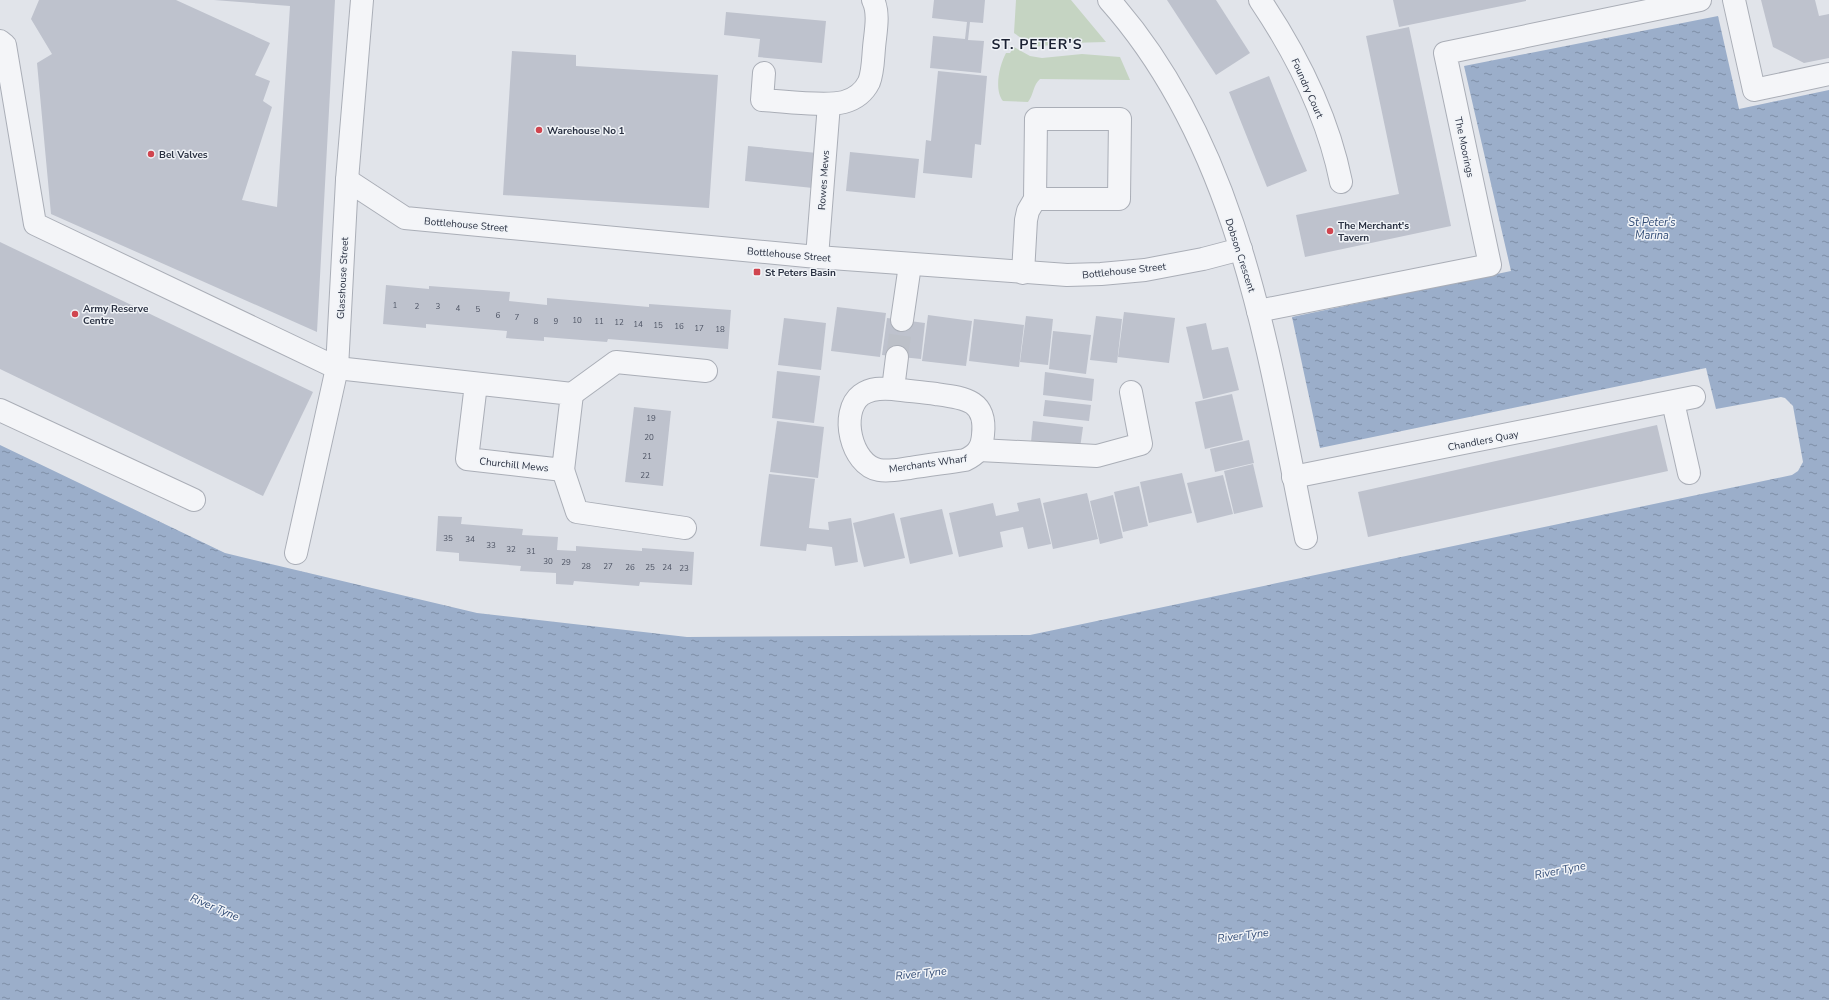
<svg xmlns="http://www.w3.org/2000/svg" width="1829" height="1000" viewBox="0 0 1829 1000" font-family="'Nunito Sans',sans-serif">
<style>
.green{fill:#c5d4c2}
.water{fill:url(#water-ripples)}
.building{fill:#bec2cd}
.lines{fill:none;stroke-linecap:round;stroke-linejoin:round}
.minor-tunnel{stroke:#bcc0c8;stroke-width:22;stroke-dasharray:22 11;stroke-linecap:butt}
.minor-casing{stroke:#aaaeb7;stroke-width:24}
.minor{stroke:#f4f5f8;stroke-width:22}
.poi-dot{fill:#d0454f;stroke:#f0f3f7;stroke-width:1.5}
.labels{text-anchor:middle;stroke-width:3;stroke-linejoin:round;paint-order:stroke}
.number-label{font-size:8px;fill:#4e5464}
.street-label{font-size:10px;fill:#293041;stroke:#f0f3f7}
.poi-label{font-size:10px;font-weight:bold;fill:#293041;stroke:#f0f3f7;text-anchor:start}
.water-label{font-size:11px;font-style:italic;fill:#324c76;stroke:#f0f3f7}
.district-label{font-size:14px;font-weight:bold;letter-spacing:1px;fill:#1b2132;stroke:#f0f3f7}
</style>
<defs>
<pattern id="water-ripples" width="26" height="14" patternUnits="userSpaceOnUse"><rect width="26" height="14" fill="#9baeca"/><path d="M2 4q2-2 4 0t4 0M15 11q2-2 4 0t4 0" fill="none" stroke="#7e8ea6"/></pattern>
</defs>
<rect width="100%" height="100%" fill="#e1e4ea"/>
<!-- green -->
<g class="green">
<path d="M1016 0H1071L1106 42 1068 43 1034 47 1014 33Z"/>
<path d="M1014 47 1030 56 1042 58 1082 54 1120 57 1130 80 1040 79C1033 85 1034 94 1028 102L1003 101C994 90 999 66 1006 53H1010Z"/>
</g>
<!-- water -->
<path class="water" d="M1718 16 1739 109 1829 90V1000H0V445L225 553 477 613 687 637 1030 635 1792 475 1798 471 1803 462 1793 406 1785 398 1781 397 1716 409 1706 368 1320 448 1292 317 1511 271 1464 66Z"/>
<!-- building -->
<g class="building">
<path d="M39 0H176L270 43 255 75 270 81 263 101 272 107 242 200 277 207 290 6 214 0H335L317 332 51 214 37 63 52 54 31 19Z"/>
<path d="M934 0H985L983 23 970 22 968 40 984 41 981 73 930 68 933 36 965 39 967 22 932 18Z"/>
<path d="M1167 0H1216L1250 53 1216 75Z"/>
<path d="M1393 0H1526V1L1399 27Z"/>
<path d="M1761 0H1815L1819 16 1829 14V58L1804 63 1773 47Z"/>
<path d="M726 12 826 21 822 63 758 57 760 39 724 35Z"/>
<path d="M1409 27 1451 226 1305 257 1296 215 1399 194 1366 36Z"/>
<path d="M512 51 576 55V66L718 75 709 208 503 195Z"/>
<path d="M938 71 987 76 981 145 975 144 972 178 923 173 926 140 931 141Z"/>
<path d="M1269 76 1307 171 1267 187 1229 92Z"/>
<path d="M748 146 817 153 813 188 745 181Z"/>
<path d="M850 152 919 159 915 198 846 191Z"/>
<path d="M0 242 313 392 263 496 0 369Z"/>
<path d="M386 285 429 289V286L510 292 509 301 547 305V298L649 307V304L731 310 728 349 608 339 607 342 544 337V341L506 338 507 331 426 324V328L383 324Z"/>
<path d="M837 307 886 313 880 357 831 351Z"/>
<path d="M1124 312 1175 318 1169 363 1118 357Z"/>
<path d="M928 315 972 321 966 366 922 361Z"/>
<path d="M1026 316 1053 319 1048 365 1020 362Z"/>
<path d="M1096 316 1122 319 1117 363 1090 360Z"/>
<path d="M784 318 826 323 821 370 778 365Z"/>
<path d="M887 318 925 323 921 359 882 355Z"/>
<path d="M974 319 1024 325 1019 367 969 361Z"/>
<path d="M1206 323 1212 350 1228 347 1239 390 1203 399 1186 327Z"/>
<path d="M1053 331 1091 335 1086 374 1049 369Z"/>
<path d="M777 371 820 376 814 423 772 418Z"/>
<path d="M1045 372 1094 379 1092 401 1043 395Z"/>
<path d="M1232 394 1243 440 1205 449 1195 402Z"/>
<path d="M1045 400 1091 405 1089 421 1043 416Z"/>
<path d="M634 407 671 411 663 486 625 482Z"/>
<path d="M777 421 824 427 818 478 770 472Z"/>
<path d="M1033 421 1083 427 1080 448 1031 442Z"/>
<path d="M1657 425 1668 471 1368 537 1358 492Z"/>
<path d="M1249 440 1254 463 1215 472 1210 449Z"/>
<path d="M1253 464 1263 507 1234 514 1224 471Z"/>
<path d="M1182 473 1192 513 1149 523 1140 482Z"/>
<path d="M769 474 815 479 809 528 829 530 828 522 851 518 858 562 835 566 832 547 807 544 806 551 760 546Z"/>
<path d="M1223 475 1233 514 1197 523 1187 483Z"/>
<path d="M1139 486 1148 526 1123 532 1114 492Z"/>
<path d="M1087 493 1098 539 1053 549 1043 503Z"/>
<path d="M1113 495 1123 538 1100 544 1090 501Z"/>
<path d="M1040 498 1051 544 1028 549 1023 527 1000 532 1003 547 959 557 949 513 993 503 996 516 1019 511 1017 503Z"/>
<path d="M942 509 953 554 910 564 900 518Z"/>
<path d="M894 513 905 558 864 567 853 523Z"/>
<path d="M438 516 462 517 461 524 523 529 522 535 558 537 557 550 576 551V546L642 551V548L694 552 692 585 640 582 639 586 574 581 573 585 556 584V573L520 571 521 566 459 561V553L436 551Z"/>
</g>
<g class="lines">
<!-- minor-tunnel -->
<path class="minor-tunnel" d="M897 357 902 320"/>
<!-- minor casing -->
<g class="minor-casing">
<g id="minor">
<path d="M1109 0C1240 147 1268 352 1306 538"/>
<path d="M1260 0C1297 55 1328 117 1341 182"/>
<path d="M1734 0 1754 90 1829 74"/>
<path d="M0 41 5 45 35 224 337 368 572 394 563 470 467 459 476 384"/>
<path d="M764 73 762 100C783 101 825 107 844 102 855 99 864 92 869 82 873 72 873 59 874 48 875 34 880 14 873 0"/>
<path d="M347 180 405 218 817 257 1067 275 1101 274 1145 270 1203 259 1241 249"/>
<path d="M817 257 829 104"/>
<path d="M1023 273 1026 220 1028 211 1035 199 1036 119H1120L1119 199H1035"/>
<path d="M1258 311 1490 265 1445 53 1700 0"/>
<path d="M902 320 910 265"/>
<path d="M893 389C882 388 871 388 861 395 839 412 851 465 879 470 889 472 901 469 910 468 928 465 946 463 965 460 976 455 982 449 983 435 987 400 965 398 936 394 922 392 908 391 893 389L897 357"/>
<path d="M572 394 616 362 706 371"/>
<path d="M1673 402 1689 473"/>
<path d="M0 410 194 500"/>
<path d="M979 450 1097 456 1141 444 1131 392"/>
<path d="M563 470 577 512 685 528"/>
<path d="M1293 477 1694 397"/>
<path d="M296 553 337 368 347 180 362 0"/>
</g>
</g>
<!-- minor -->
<use href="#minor" class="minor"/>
</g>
<!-- markers -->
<g class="poi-dot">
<circle cx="539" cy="130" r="4"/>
<circle cx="151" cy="154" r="4"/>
<circle cx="1330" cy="231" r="4"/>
<rect x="753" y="268" width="8" height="8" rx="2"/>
<circle cx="75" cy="314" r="4"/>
</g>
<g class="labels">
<!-- number labels -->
<g class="number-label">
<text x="395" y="308">1</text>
<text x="417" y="309">2</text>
<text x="438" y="309">3</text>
<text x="458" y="311">4</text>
<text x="478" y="312">5</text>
<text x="498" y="318">6</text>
<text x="517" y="320">7</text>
<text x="577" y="323">10</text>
<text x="536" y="324">8</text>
<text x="556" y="324">9</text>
<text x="599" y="324">11</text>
<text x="619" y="325">12</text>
<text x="638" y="327">14</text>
<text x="658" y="328">15</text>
<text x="679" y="329">16</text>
<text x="699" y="331">17</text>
<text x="720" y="332">18</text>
<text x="651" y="421">19</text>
<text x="649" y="440">20</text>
<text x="647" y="459">21</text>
<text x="645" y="478">22</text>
<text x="448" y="541">35</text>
<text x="470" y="542">34</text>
<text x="491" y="548">33</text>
<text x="511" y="552">32</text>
<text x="531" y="554">31</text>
<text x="548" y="564">30</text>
<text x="566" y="565">29</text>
<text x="586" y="569">28</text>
<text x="608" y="569">27</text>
<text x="630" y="570">26</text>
<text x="650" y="570">25</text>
<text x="667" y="570">24</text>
<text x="684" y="571">23</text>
</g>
<!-- street labels -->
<g class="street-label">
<text transform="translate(1308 88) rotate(66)" y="4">Foundry Court</text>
<text transform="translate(1465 147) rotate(78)" y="4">The Moorings</text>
<text transform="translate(823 180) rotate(-86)" y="4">Rowes Mews</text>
<text transform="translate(466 224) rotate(5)" y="4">Bottlehouse Street</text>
<text transform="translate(789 254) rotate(5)" y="4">Bottlehouse Street</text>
<text transform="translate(1241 255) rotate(72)" y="4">Dobson Crescent</text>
<text transform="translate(1124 270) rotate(-6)" y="4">Bottlehouse Street</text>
<text transform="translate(342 278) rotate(-87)" y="4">Glasshouse Street</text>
<text transform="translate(1483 440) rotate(-11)" y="4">Chandlers Quay</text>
<text transform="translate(928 463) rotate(-8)" y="4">Merchants Wharf</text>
<text transform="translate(514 464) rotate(6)" y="4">Churchill Mews</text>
</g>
<!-- poi labels -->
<g class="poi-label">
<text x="547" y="134">Warehouse No 1</text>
<text x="159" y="158">Bel Valves</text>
<text x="1338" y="229">The Merchant's<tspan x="1338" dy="12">Tavern</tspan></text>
<text x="765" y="276">St Peters Basin</text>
<text x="83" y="312">Army Reserve<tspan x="83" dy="12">Centre</tspan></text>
</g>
<!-- water labels -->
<g class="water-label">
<text x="1652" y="226">St Peter's<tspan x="1652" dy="13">Marina</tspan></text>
<text transform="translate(1560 870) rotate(-11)" y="4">River Tyne</text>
<text transform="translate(215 907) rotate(23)" y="4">River Tyne</text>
<text transform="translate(1243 935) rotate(-7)" y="4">River Tyne</text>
<text transform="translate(921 973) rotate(-6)" y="4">River Tyne</text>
</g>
<!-- district labels -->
<g class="district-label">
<text x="1037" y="49">ST. PETER'S</text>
</g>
</g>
</svg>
